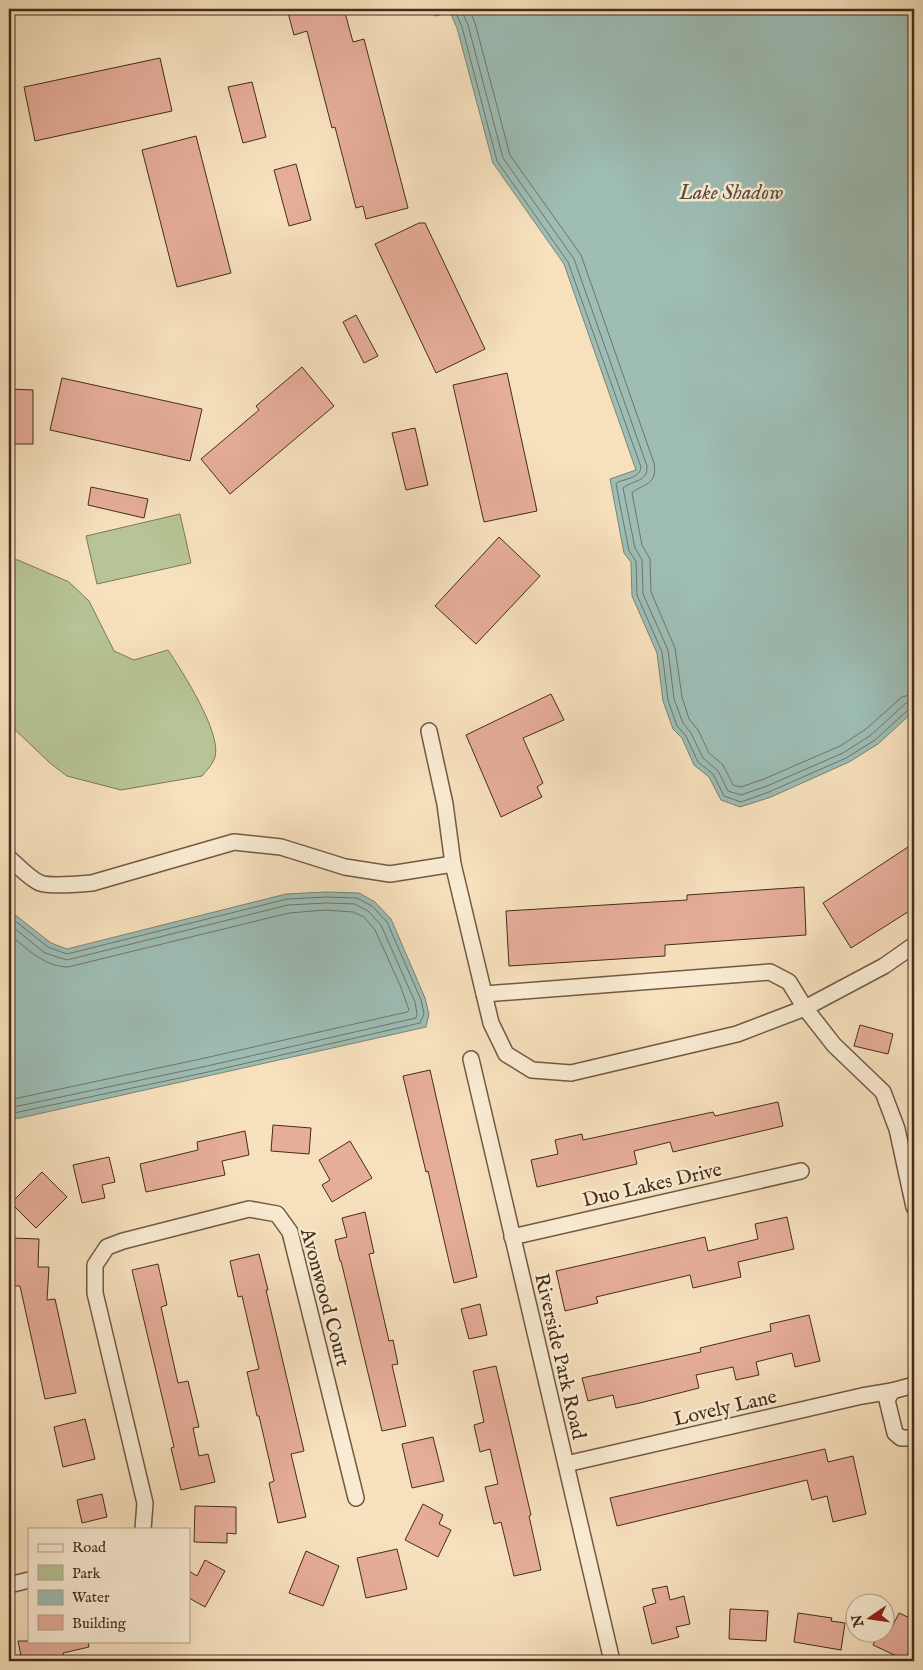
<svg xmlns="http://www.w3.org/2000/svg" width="923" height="1670" viewBox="0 0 923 1670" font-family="'IM FELL English',serif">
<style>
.green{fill:#b7c495;stroke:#7e7858}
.water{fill:#9dbdb5;stroke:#7a8377}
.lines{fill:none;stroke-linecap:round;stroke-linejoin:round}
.shore{stroke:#717468;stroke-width:1}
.building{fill:#e6ad99;stroke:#452c1a}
.street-casing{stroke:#725943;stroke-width:18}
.street{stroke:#faecd4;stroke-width:15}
.labels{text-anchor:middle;stroke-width:5;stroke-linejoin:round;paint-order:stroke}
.street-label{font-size:20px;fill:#452c1a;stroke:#faecd4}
.water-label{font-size:21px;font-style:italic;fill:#5b5041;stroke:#faecd4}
</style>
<rect width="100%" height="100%" fill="#f7e1bd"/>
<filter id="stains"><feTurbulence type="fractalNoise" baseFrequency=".004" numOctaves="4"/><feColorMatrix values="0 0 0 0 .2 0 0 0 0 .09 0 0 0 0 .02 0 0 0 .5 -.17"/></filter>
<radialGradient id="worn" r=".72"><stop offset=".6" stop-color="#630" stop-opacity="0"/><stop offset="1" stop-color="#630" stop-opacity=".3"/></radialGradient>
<!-- green -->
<g class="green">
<path d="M180 514 191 563 97 584 86 536Z"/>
<path d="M9 559 18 560 69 582 89 601 114 651 134 660 168 650C182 671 222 733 215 757 213 764 207 770 202 776L121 790 67 776 50 763 9 724Z"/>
</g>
<!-- water -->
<g class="water">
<path d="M419 9H914V711L878 744 849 762 771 797 740 807 721 800 709 777 694 765 682 738 673 729 663 701 657 653 632 596 631 562 624 553 610 479 636 470 564 264 493 163 457 28 450 12 436 16Z"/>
<path d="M326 892 359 893 375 902 391 919 425 998 429 1014 426 1027 20 1118 9 1119V910L51 943 67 949 286 894Z"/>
</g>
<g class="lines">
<!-- shore -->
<g class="shore">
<path d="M454 9 462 27 497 161 568 262 641 467C641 477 626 479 618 482L616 484 629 551 636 561 637 595 662 652 668 700 677 726 686 736 698 762 713 774 724 796 741 802 769 792 846 758 875 740 909 709 914 708"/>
<path d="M461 9 468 25 503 158 574 259 647 466C648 482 633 480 623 488L635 548 642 560 643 594 668 650 674 699 683 723 691 733 703 758 718 771 728 791 741 795 767 786 843 753 871 735 906 703 914 701"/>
<path d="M469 9 475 23 510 155 581 255 654 463C658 486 643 483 632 493L642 545 650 559 651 592 675 648 682 697 689 719 698 730 709 753 723 765 733 785 741 787 764 779 840 746 866 729 902 697 914 694"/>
<path d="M9 916 48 947 67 954 287 899 326 897 357 898 372 906 387 922 421 1000 424 1014 420 1023 208 1072 9 1114"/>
<path d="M9 924 45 953 67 960 288 905 326 903 355 904 368 911 381 925 415 1002 417 1014 416 1018 407 1020 207 1066 9 1108"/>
<path d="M9 934C26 948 45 967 68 967L289 913 326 910 353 912 364 917 375 930 400 985 409 1010 407 1012 205 1058 9 1100"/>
</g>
</g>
<!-- building -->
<g class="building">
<path d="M287 9H344L353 42 364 39 408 208 366 219 363 206 356 208 335 127 332 128 307 31 294 35Z"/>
<path d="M160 58 172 111 35 141 24 87Z"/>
<path d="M252 82 266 137 243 143 228 87Z"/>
<path d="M196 136 231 273 177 287 142 150Z"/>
<path d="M296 164 311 220 289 226 274 170Z"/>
<path d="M419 223H425L485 349 436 373 375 244Z"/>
<path d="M356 315 378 356 364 363 343 322Z"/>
<path d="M302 367 334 406 230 494 201 459 259 410 256 406Z"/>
<path d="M507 373 537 511 484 522 453 385Z"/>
<path d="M62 378 202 409 190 461 50 430Z"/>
<path d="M9 389 33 390V444H9Z"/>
<path d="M415 428 428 485 406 490 392 433Z"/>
<path d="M91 487 148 499 144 518 88 505Z"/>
<path d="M499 537 540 576 476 644 435 606Z"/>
<path d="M551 694 564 720 523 738 543 783 537 787 542 797 501 817 466 735Z"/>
<path d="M914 843V908L851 948 823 903Z"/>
<path d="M804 887 806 935 665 945V956L509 966 506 911 687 900V895Z"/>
<path d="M860 1025 893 1034 888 1054 854 1046Z"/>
<path d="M430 1070 477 1277 454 1283 428 1171 426 1172 403 1076Z"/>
<path d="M778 1102 783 1126 673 1152 670 1142 634 1151 637 1164 537 1187 531 1160 558 1154 555 1140 582 1134 583 1140 713 1112 715 1116Z"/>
<path d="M273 1125 311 1128 309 1154 271 1151Z"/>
<path d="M245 1131 249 1155 222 1161 225 1175 146 1192 140 1164 198 1150 197 1142Z"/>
<path d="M350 1141 372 1178 332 1202 322 1185 330 1180 319 1160Z"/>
<path d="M109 1157 115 1182 102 1185 105 1198 82 1203 73 1165Z"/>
<path d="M42 1172 67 1197 36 1228 11 1203Z"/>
<path d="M365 1212 374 1253 369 1254 389 1341 393 1340 398 1364 392 1365 406 1426 382 1431 341 1261H340L335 1240 347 1237 342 1218Z"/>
<path d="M787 1217 794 1249 738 1262 741 1277 693 1288 690 1275 596 1297 598 1303 565 1311 556 1271 705 1237 708 1251 758 1239 755 1224Z"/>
<path d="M12 1238 39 1239 38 1267H49L47 1300 55 1299 76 1393 45 1399 20 1286H10Z"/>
<path d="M259 1254 268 1290H266L304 1451 291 1454 306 1517 278 1523 269 1483 274 1481 259 1416H257L247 1372 259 1369 242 1296 238 1297 230 1261Z"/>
<path d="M158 1264 167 1305 161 1307 178 1383 188 1381 199 1427 193 1428 199 1456 208 1454 215 1482 181 1490 171 1448 174 1447 132 1270Z"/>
<path d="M480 1304 487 1335 469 1339 461 1309Z"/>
<path d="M809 1315 820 1361 795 1367 792 1353 756 1362 759 1375 736 1380 733 1367 696 1375 699 1388 640 1403 616 1408 613 1395 588 1401 582 1378 701 1352 700 1348 771 1331 770 1324Z"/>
<path d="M496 1366 531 1515 529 1516 541 1570 514 1576 501 1522 494 1524 485 1487 498 1484 490 1449 480 1452 474 1425 484 1422 473 1371Z"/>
<path d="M85 1419 95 1459 63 1467 54 1427Z"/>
<path d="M433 1437 444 1481 412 1488 402 1444Z"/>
<path d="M825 1449 828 1462 853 1456 866 1514 833 1522 827 1496 812 1500 807 1480 617 1526 610 1498Z"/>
<path d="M102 1494 107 1517 82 1523 77 1500Z"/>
<path d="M423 1504 443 1515 439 1524 451 1530 438 1557 405 1540Z"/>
<path d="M195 1506 236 1507V1534L227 1533V1543L194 1542Z"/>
<path d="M397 1549 407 1589 366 1598 357 1558Z"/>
<path d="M306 1551 339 1566 323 1606 289 1593Z"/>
<path d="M205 1560 225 1571 205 1607 189 1598V1571L197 1576Z"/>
<path d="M667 1586 670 1600 684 1596 690 1624 676 1627 679 1637 652 1644 643 1607 656 1603 652 1589Z"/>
<path d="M730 1609 768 1611 766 1641 729 1639Z"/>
<path d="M798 1613 832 1618 831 1621 845 1623 841 1650 794 1642Z"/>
<path d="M899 1613 914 1620V1641L905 1660 873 1645 879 1632H886V1623L892 1627Z"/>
<path d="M18 1641H88L89 1647 63 1653 65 1661H22Z"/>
</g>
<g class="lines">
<!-- street casing -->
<g class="street-casing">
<g id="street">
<path d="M429 731 445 804 453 864 491 1023 506 1054 532 1070 571 1073 737 1034 805 1008 884 966 914 945"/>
<path d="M9 858C17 865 30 879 40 883 51 887 80 884 92 883L234 842 281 847 345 867 390 874 453 864"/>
<path d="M484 994 770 972 789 982 805 1008 834 1045 883 1092 897 1129 914 1207"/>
<path d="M471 1059 612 1661"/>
<path d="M512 1237 801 1171"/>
<path d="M914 1385 892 1391 887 1400 895 1433 901 1438H914"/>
<path d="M566 1464 862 1396 892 1391"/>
<path d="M143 1529 145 1503 95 1293V1265L107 1247 123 1241 249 1209 277 1214 290 1232 356 1498"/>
<path d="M9 1585 29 1580"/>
</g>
</g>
<!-- street -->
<use href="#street" class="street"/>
</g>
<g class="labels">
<!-- street labels -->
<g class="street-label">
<text transform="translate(652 1184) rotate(-13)" y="7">Duo Lakes Drive</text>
<text transform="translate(326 1297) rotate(75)" y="7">Avonwood Court</text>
<text transform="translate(561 1356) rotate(77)" y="7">Riverside Park Road</text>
<text transform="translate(725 1407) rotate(-13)" y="7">Lovely Lane</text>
</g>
<!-- water labels -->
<g class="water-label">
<text x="731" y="199">Lake Shadow</text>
</g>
</g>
<!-- margin -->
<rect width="923" height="1670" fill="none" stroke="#f7e1bd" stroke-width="30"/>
<rect x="10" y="10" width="903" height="1650" fill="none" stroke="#452c1a" stroke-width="2.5"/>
<rect x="15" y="15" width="893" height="1640" fill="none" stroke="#452c1a"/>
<!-- legend -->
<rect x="28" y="1528" width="162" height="115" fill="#faecd4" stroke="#b29f8a"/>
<rect x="38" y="1544" width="25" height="8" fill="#faecd4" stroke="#b29f8a"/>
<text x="72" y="1552" font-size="15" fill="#452c1a">Road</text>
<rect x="38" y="1565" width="25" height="15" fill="#b7c495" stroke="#b29f8a"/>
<text x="72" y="1578" font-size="15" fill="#452c1a">Park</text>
<rect x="38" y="1590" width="25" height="15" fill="#9dbdb5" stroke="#b29f8a"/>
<text x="72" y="1602" font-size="15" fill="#452c1a">Water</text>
<rect x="38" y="1615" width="25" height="15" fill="#e6ad99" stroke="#b29f8a"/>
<text x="72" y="1628" font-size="15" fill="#452c1a">Building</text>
<!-- north arrow -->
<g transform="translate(870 1618) rotate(257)"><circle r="24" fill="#faecd4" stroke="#b29f8a"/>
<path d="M0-4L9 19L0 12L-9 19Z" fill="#8f2418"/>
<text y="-8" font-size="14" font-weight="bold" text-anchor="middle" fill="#452c1a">N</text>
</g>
<rect width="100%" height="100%" filter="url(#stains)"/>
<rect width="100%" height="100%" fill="url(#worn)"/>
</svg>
